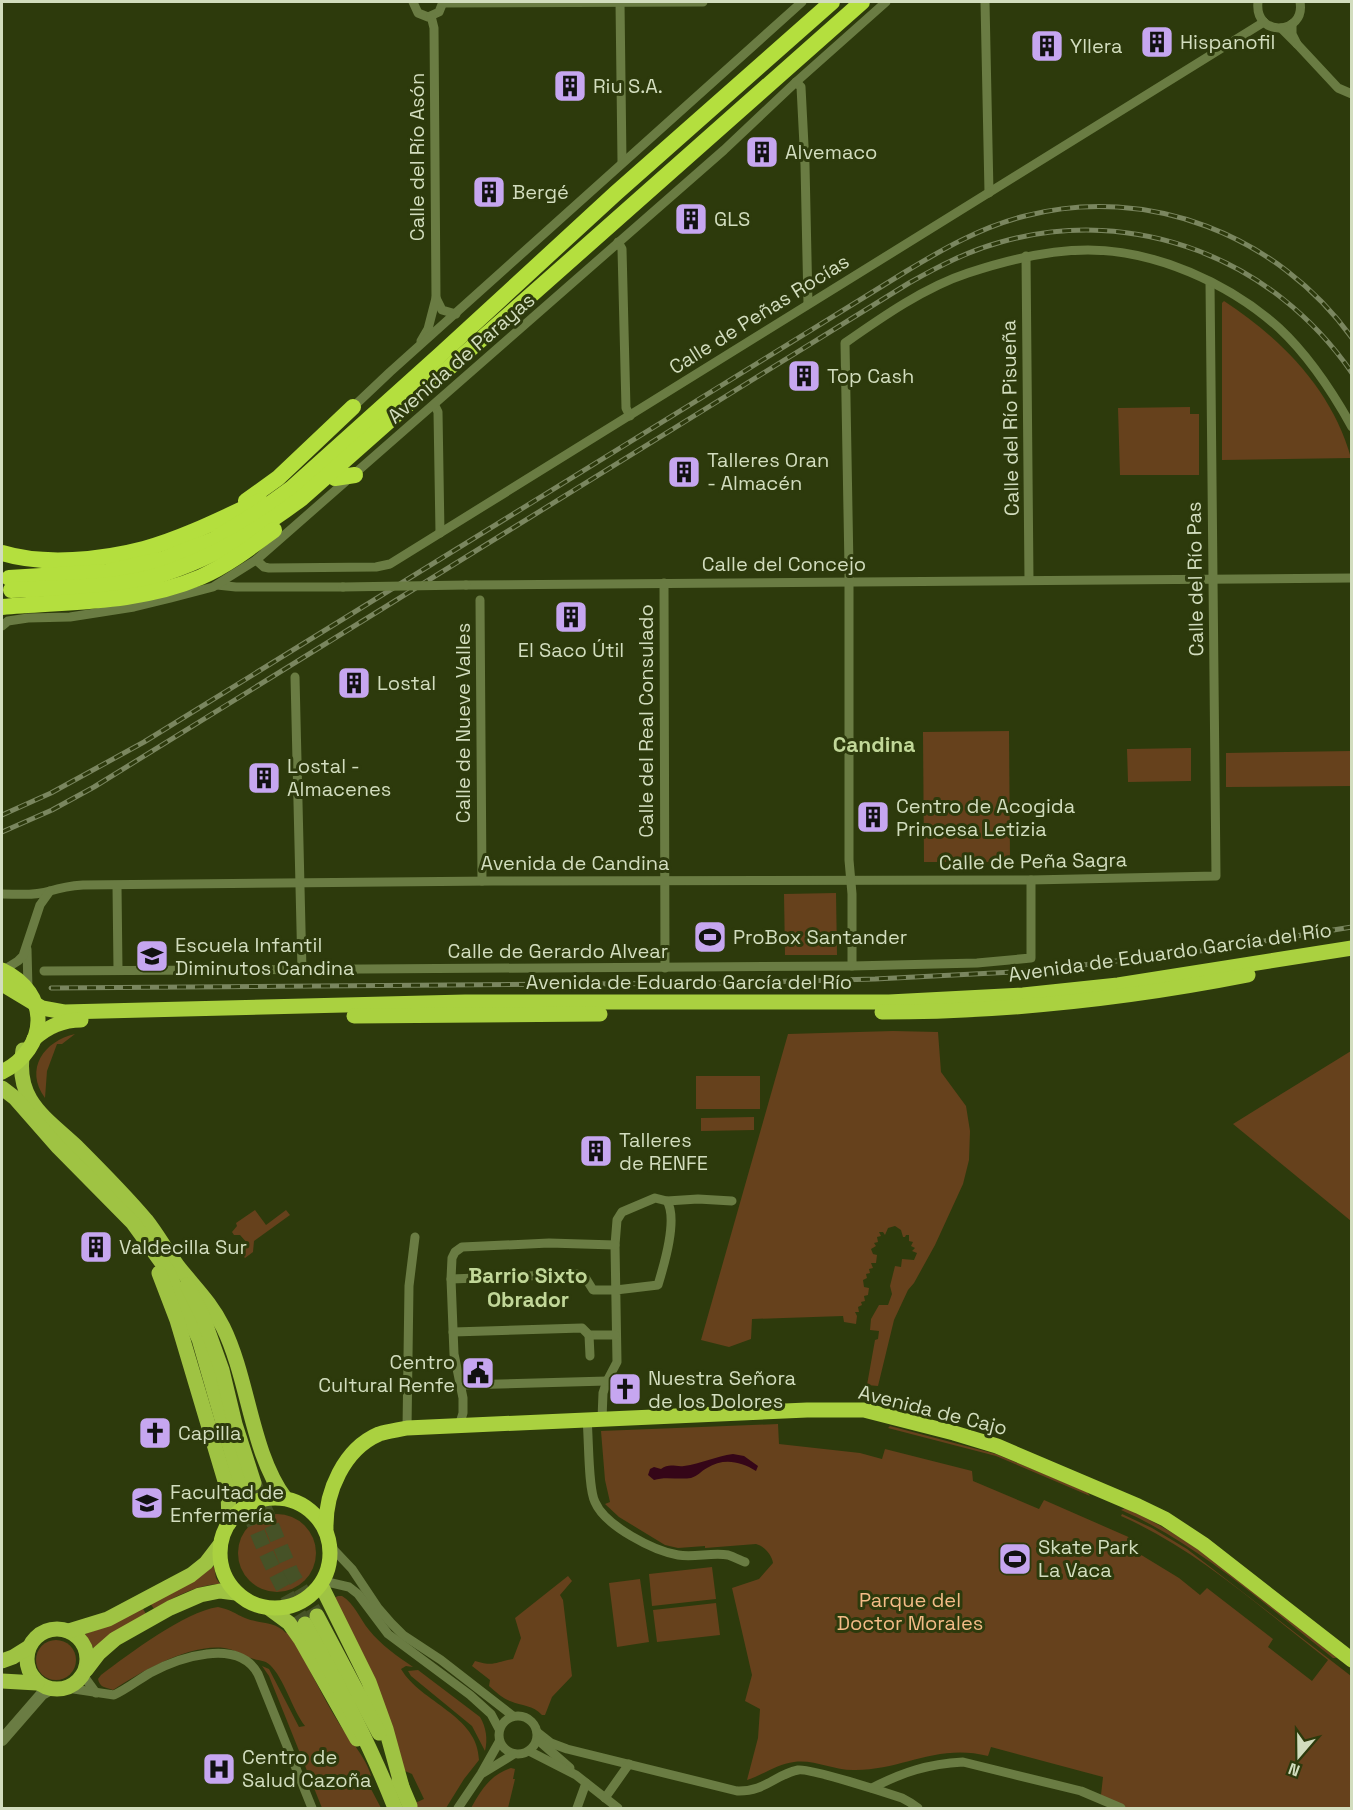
<svg xmlns="http://www.w3.org/2000/svg" width="1353" height="1810" viewBox="0 0 1353 1810" font-family="'Space Grotesk',sans-serif">
<style>
.green{fill:#66411c}
.water{fill:#350618}
.lines{fill:none;stroke-linecap:round;stroke-linejoin:round}
.primary-tunnel{stroke:#465227;stroke-width:15;stroke-dasharray:15 8;stroke-linecap:butt}
.minor{stroke:#6a7c43;stroke-width:9}
.tertiary{stroke:#6a7c43;stroke-width:12}
.primary{stroke:#9fc343;stroke-width:15}
.trunk{stroke:#aad140;stroke-width:15}
.motorway{stroke:#b4df3e;stroke-width:16}
.rail-casing{stroke:#7a865f;stroke-width:5}
.rail{stroke:#2d3a0c;stroke-width:3;stroke-dasharray:9;stroke-linecap:butt}
.minor-bridge{stroke:#6a7c43;stroke-width:9}
.labels{text-anchor:middle;stroke-width:6;stroke-linejoin:round;paint-order:stroke}
.poi-label{font-size:20px;fill:#d2ddbe;stroke:#2d3a0c;text-anchor:start}
.street-label{font-size:20px;fill:#d2ddbe;stroke:#2d3a0c}
.park-label{font-size:20px;fill:#f3bb87;stroke:#2d3a0c}
.neighbourhood-label{font-size:21px;font-weight:bold;fill:#c1d798;stroke:#2d3a0c}
</style>
<rect width="100%" height="100%" fill="#2d3a0c"/>
<!-- green -->
<g class="green">
<path d="M1224 301C1282 339 1332 390 1351 458L1222 460V303Z"/>
<path d="M1190 407V414H1199V475H1120L1118 408Z"/>
<path d="M1009 731 1010 862H924L923 732Z"/>
<path d="M1191 748V781L1128 782 1127 749Z"/>
<path d="M1351 751V786L1226 787V753Z"/>
<path d="M836 893 837 955H785L784 894Z"/>
<path d="M893 1031 938 1032 941 1072 966 1106 970 1131 969 1160 963 1184 935 1245 914 1283 908 1290 894 1320 878 1386 867 1385 875 1340 878 1339 879 1331 870 1330 871 1319 879 1305H888L892 1294 890 1286 895 1266 901 1267 902 1259 914 1260 917 1253 912 1251 915 1248 911 1246 913 1242 909 1241V1235H906L905 1237H903L901 1230 895 1226 888 1228 885 1235 883 1232H879L881 1236 877 1237 878 1242 874 1243 876 1246 871 1249 873 1254 877 1255 876 1263H871L873 1268 869 1269 870 1273 866 1274 867 1278 863 1280 864 1287 869 1288 868 1295 864 1296 865 1301 861 1302 862 1305 858 1307 859 1312H855L857 1316 856 1324 844 1322 843 1316 752 1319 751 1339 729 1347 701 1340 788 1034Z"/>
<path d="M75 1034 62 1044H57L47 1071 45 1098C24 1069 44 1041 75 1034Z"/>
<path d="M1351 1051V1221L1233 1124Z"/>
<rect x="696" y="1076" width="64" height="33"/>
<path d="M754 1117V1130L701 1131V1118Z"/>
<path d="M255 1210 266 1225 286 1210 290 1215 254 1241 253 1252 245 1258 240 1252 248 1244 240 1235H234L232 1232 237 1226 236 1223Z"/>
<path d="M778 1424 779 1444 860 1453 882 1459 885 1449 972 1471 973 1481 1039 1509 1044 1500 1133 1539 1127 1552 1136 1557 1138 1553 1179 1578 1200 1595 1207 1588 1273 1639 1268 1647 1312 1681 1328 1660C1262 1609 1198 1550 1121 1516L1122 1514 1152 1528 1187 1549 1351 1676V1808H1126L1101 1795 1103 1777 991 1747 988 1756C936 1743 902 1771 853 1770 833 1770 813 1759 794 1762 777 1764 763 1775 747 1780L758 1738 760 1709 745 1701 752 1675 732 1588 759 1579 773 1563C772 1555 764 1546 756 1544L705 1548V1546L678 1548 665 1545 619 1517 605 1504 610 1502 605 1480 601 1431Z"/>
<path d="M890 1426 996 1454 1087 1492 1090 1496 996 1456 888 1428Z"/>
<path d="M1125 1508C1204 1543 1269 1605 1337 1658H1333C1266 1606 1199 1544 1121 1510Z"/>
<circle cx="277" cy="1553" r="39"/>
<path d="M214 1566 216 1578 220 1584C195 1585 175 1597 154 1609L150 1603 198 1578Z"/>
<path d="M712 1567 716 1599 652 1606 649 1574Z"/>
<path d="M568 1576 572 1581 560 1595 563 1600 572 1676 552 1697 545 1715H542C533 1705 522 1706 510 1701 502 1698 496 1692 489 1686L490 1680 472 1666 475 1661C495 1667 495 1662 513 1659L521 1638 515 1618Z"/>
<path d="M640 1579 649 1642 617 1647 609 1583Z"/>
<path d="M338 1596H342C354 1603 360 1619 369 1630 381 1645 397 1656 413 1667L406 1666 401 1669C421 1703 478 1715 479 1760L464 1779 446 1808H404L424 1799 412 1774 405 1771 334 1598Z"/>
<path d="M716 1603 720 1635 657 1642 653 1610Z"/>
<path d="M142 1607 146 1614 94 1649 85 1634 108 1626Z"/>
<path d="M218 1607C229 1609 236 1614 245 1618 259 1624 275 1621 286 1633L288 1632C307 1662 321 1695 340 1725 350 1740 369 1761 372 1780 373 1783 372 1786 371 1789L381 1808H322L269 1676 262 1666 269 1669 299 1727 305 1726C292 1709 284 1678 270 1665 265 1660 260 1661 254 1659 243 1656 235 1649 224 1648 188 1644 141 1672 113 1690 105 1687 100 1688 98 1679L101 1675C129 1654 184 1612 218 1607Z"/>
<circle cx="56" cy="1660" r="20"/>
<path d="M418 1670 480 1717C486 1727 488 1739 485 1751L472 1726 411 1676 408 1671Z"/>
<path d="M511 1768 515 1769 513 1779H515L508 1808H471C482 1789 489 1776 511 1768Z"/>
</g>
<!-- water -->
<path class="water" d="M733 1454 744 1456 758 1466 756 1471C740 1461 723 1458 707 1468 701 1471 698 1476 691 1478 679 1480 665 1476 654 1480L648 1475 650 1469 654 1467 661 1469C669 1463 675 1467 684 1466 701 1464 716 1456 733 1454Z"/>
<g class="lines">
<!-- primary-tunnel -->
<g class="primary-tunnel">
<path d="M254 1483 292 1574 317 1616"/>
<path d="M242 1489C257 1537 277 1582 305 1624"/>
</g>
<!-- minor -->
<g class="minor">
<path d="M413 2 418 13 428 17 439 12 443 2"/>
<path d="M620 2 622 162"/>
<path d="M985 2 989 193"/>
<path d="M1258 2C1254 38 1306 35 1300 2"/>
<path d="M443 3 703 2"/>
<path d="M1281 28 1297 44 1292 34V24"/>
<path d="M1297 44 1338 88 1352 94"/>
<path d="M796 82 801 87 805 165 808 304"/>
<path d="M618 242 622 249 626 408 630 416"/>
<path d="M1026 256 1029 580"/>
<path d="M436 298 442 310 456 314"/>
<path d="M421 341 428 329 436 298 434 28 431 16"/>
<path d="M435 406 438 412 440 533"/>
<path d="M353 407 390 372 802 2"/>
<path d="M256 560 264 567 269 568 376 567 390 564 1264 22"/>
<path d="M664 583 665 968"/>
<path d="M217 585 236 587H343"/>
<path d="M466 585 1352 578"/>
<path d="M480 600 482 881"/>
<path d="M2 626 8 621 28 618 70 617 134 607 171 598 213 587 256 560 724 150 796 82 886 2"/>
<path d="M295 677 302 970"/>
<path d="M117 886 118 970"/>
<path d="M2 894C17 894 35 896 50 891 63 887 69 886 83 885L493 881 1031 880 1216 876 1210 282"/>
<path d="M27 949 28 989"/>
<path d="M852 966V894L849 860V568L845 343C882 317 925 287 968 273 1007 260 1047 250 1088 250 1155 250 1229 283 1279 328 1309 356 1332 391 1352 427"/>
<path d="M2 971 18 961 23 956 40 905 50 891"/>
<path d="M44 971 852 966 977 963 1031 958V880"/>
<path d="M667 1201 698 1199 732 1201"/>
<path d="M451 1279 577 1274 585 1277 593 1290H616L658 1285C664 1265 678 1219 667 1201L655 1198 622 1212 617 1220 615 1245 617 1362 607 1381 603 1393 602 1419"/>
<path d="M453 1332 582 1328 589 1335H615"/>
<path d="M589 1335 590 1356"/>
<path d="M462 1385 607 1381"/>
<path d="M587 1420C589 1438 588 1489 595 1502 605 1526 654 1551 678 1555 694 1558 712 1552 728 1555 734 1557 740 1560 745 1562"/>
<path d="M459 1426 463 1413V1398L454 1354 451 1279 452 1258 455 1252 462 1247 549 1243 615 1245"/>
<path d="M407 1428 409 1286 415 1237"/>
<path d="M329 1540 334 1550 352 1569 378 1608 391 1623 403 1635 441 1660 513 1716"/>
<path d="M323 1581 349 1587 358 1594 388 1634 470 1695 491 1714 499 1729"/>
<path d="M83 1675 96 1693"/>
<path d="M67 1688 114 1695C127 1689 138 1680 150 1673 178 1658 238 1637 258 1674L312 1808"/>
<circle cx="518" cy="1735" r="19"/>
<path d="M537 1732 551 1743 567 1749 737 1791C765 1792 774 1775 798 1770 810 1768 887 1793 902 1798 908 1801 913 1804 918 1808"/>
<path d="M538 1740 570 1768"/>
<path d="M529 1751 576 1775 618 1808"/>
<path d="M483 1773 514 1754"/>
<path d="M872 1788C903 1772 928 1764 963 1762L1081 1791 1121 1808"/>
<path d="M605 1798 629 1764"/>
<path d="M458 1808 481 1774 499 1742"/>
<path d="M577 1808 586 1783"/>
</g>
<!-- tertiary -->
<path class="tertiary" d="M2 1740 42 1694 51 1689"/>
<!-- primary -->
<g class="primary">
<path d="M23 1050C14 1100 45 1117 77 1147 101 1171 124 1194 146 1220 157 1234 166 1250 177 1265 194 1287 210 1301 223 1327 249 1380 251 1452 285 1498"/>
<path d="M2 1088 15 1098 58 1147 133 1223 167 1270 199 1339 242 1489"/>
<path d="M159 1273 177 1320 228 1491 229 1523"/>
<path d="M187 1285 203 1317 222 1370 235 1424 254 1483"/>
<path d="M321 1585 369 1682 386 1729 402 1787"/>
<path d="M270 1609 289 1623 301 1640 357 1739"/>
<path d="M317 1616 379 1733"/>
<path d="M305 1624C338 1684 370 1744 395 1808"/>
<circle cx="57" cy="1659" r="30"/>
<path d="M69 1631 108 1619 191 1575 206 1563 219 1546"/>
<path d="M2 1661 13 1657 29 1647"/>
<path d="M86 1670 99 1653 115 1639 170 1608 200 1595 220 1591 236 1593"/>
<path d="M2 1681 37 1683"/>
<path d="M399 1780 410 1806"/>
</g>
<!-- trunk -->
<g class="trunk">
<path d="M2 970C51 993 49 1048 2 1072"/>
<path d="M2 984 42 1008 64 1012 465 1002H889L1023 995 1118 985 1352 948"/>
<path d="M882 1012C1006 1012 1126 999 1248 975"/>
<path d="M354 1016 600 1014"/>
<path d="M34 1039C47 1027 63 1020 81 1020"/>
<circle cx="275" cy="1553" r="55"/>
<path d="M326 1529C325 1492 344 1449 379 1434 388 1431 398 1430 407 1428L807 1410H864L954 1433 997 1446 1138 1506 1165 1519 1203 1544 1352 1660"/>
</g>
<!-- motorway -->
<g class="motorway">
<path d="M335 478 355 475"/>
<path d="M246 501 278 478 353 407"/>
<path d="M2 553C44 566 102 560 144 549 184 538 223 518 260 501"/>
<path d="M9 578 107 572 164 559 213 540 260 511 292 488 441 354 616 193 832 2"/>
<path d="M11 590C58 588 107 589 153 577 208 561 257 532 302 498L862 2"/>
<path d="M2 607C68 601 138 604 201 577 228 565 251 547 274 530"/>
</g>
<!-- rail casing -->
<g class="rail-casing">
<g id="rail">
<path d="M2 815 51 793 144 742 905 272C943 249 981 227 1025 216 1148 184 1278 235 1352 338"/>
<path d="M2 832 52 810 94 787 909 283C939 266 968 251 1001 242 1135 204 1274 259 1352 373"/>
<path d="M51 988 728 983 875 979 1033 971 1208 950 1352 927"/>
</g>
</g>
<!-- rail -->
<use href="#rail" class="rail"/>
<!-- minor-bridge -->
<path class="minor-bridge" d="M343 587 466 585"/>
</g>
<!-- icons -->
<defs>
<g id="building-square" transform="scale(1.725)"><rect x="-9" y="-9" width="18" height="18" rx="4" fill="#c6a6f0" stroke="#2d3a0c"/><path d="M-4-6H4V6H1V3H-1V6H-4ZM-2.5-4.3h1.7v1.8h-1.7ZM.8-4.3h1.7v1.8H.8ZM-2.5-1h1.7V.8h-1.7ZM.8-1h1.7V.8H.8Z" fill="#111"/></g>
<g id="stadium-square" transform="scale(1.725)"><rect x="-9" y="-9" width="18" height="18" rx="4" fill="#c6a6f0" stroke="#2d3a0c"/><path d="M0-5a6.5 5 0 1 0 0 10a6.5 5 0 1 0 0-10ZM-3.5-1.8h7v3.6h-7Z" fill="#111"/></g>
<g id="school-square" transform="scale(1.725)"><rect x="-9" y="-9" width="18" height="18" rx="4" fill="#c6a6f0" stroke="#2d3a0c"/><path d="M0-5L7-2L0 1L-7-2ZM-4 1L0 2.5L4 1V4Q0 6-4 4Z" fill="#111"/></g>
<g id="civic-square" transform="scale(1.725)"><rect x="-9" y="-9" width="18" height="18" rx="4" fill="#c6a6f0" stroke="#2d3a0c"/><path d="M-.6-6.5H3V-4.5H.6V-3L4-1V1h2V6H-6V1h2V-1L-.6-3ZM-1.2 2.5V6h2.4V2.5Z" fill="#111"/></g>
<g id="church-square" transform="scale(1.725)"><rect x="-9" y="-9" width="18" height="18" rx="4" fill="#c6a6f0" stroke="#2d3a0c"/><path d="M-1.2-6h2.4v3.5h3.3v2.4h-3.3V6h-2.4V-.1h-3.3v-2.4h3.3Z" fill="#111"/></g>
<g id="university-square" transform="scale(1.725)"><rect x="-9" y="-9" width="18" height="18" rx="4" fill="#c6a6f0" stroke="#2d3a0c"/><path d="M0-5L7-2L0 1L-7-2ZM-4 1L0 2.5L4 1V4Q0 6-4 4Z" fill="#111"/></g>
<g id="hospital-square" transform="scale(1.725)"><rect x="-9" y="-9" width="18" height="18" rx="4" fill="#c6a6f0" stroke="#2d3a0c"/><path d="M-5-5h3v3.5h4V-5h3V5h-3V1.5h-4V5h-3Z" fill="#111"/></g>
</defs>
<g fill-rule="evenodd">
<use href="#building-square" x="1157" y="42"/>
<use href="#building-square" x="1047" y="46"/>
<use href="#building-square" x="570" y="86"/>
<use href="#building-square" x="762" y="152"/>
<use href="#building-square" x="489" y="192"/>
<use href="#building-square" x="691" y="219"/>
<use href="#building-square" x="804" y="376"/>
<use href="#building-square" x="684" y="472"/>
<use href="#building-square" x="571" y="617"/>
<use href="#building-square" x="354" y="683"/>
<use href="#building-square" x="264" y="778"/>
<use href="#building-square" x="873" y="817"/>
<use href="#stadium-square" x="710" y="937"/>
<use href="#school-square" x="152" y="956"/>
<use href="#building-square" x="596" y="1151"/>
<use href="#building-square" x="96" y="1247"/>
<use href="#civic-square" x="478" y="1373"/>
<use href="#church-square" x="625" y="1389"/>
<use href="#church-square" x="155" y="1433"/>
<use href="#university-square" x="147" y="1503"/>
<use href="#stadium-square" x="1015" y="1559"/>
<use href="#hospital-square" x="219" y="1769"/>
</g>
<g class="labels">
<!-- poi labels -->
<g class="poi-label">
<text x="1180" y="49">Hispanofil</text>
<text x="1070" y="53">Yllera</text>
<text x="593" y="93">Riu S.A.</text>
<text x="785" y="159">Alvemaco</text>
<text x="512" y="199">Bergé</text>
<text x="714" y="226">GLS</text>
<text x="827" y="383">Top Cash</text>
<text x="707" y="467">Talleres Oran<tspan x="707" dy="23">- Almacén</tspan></text>
<text x="571" y="657" text-anchor="middle">El Saco Útil</text>
<text x="377" y="690">Lostal</text>
<text x="287" y="773">Lostal -<tspan x="287" dy="23">Almacenes</tspan></text>
<text x="896" y="813">Centro de Acogida<tspan x="896" dy="23">Princesa Letizia</tspan></text>
<text x="733" y="944">ProBox Santander</text>
<text x="175" y="952">Escuela Infantil<tspan x="175" dy="23">Diminutos Candina</tspan></text>
<text x="619" y="1147">Talleres<tspan x="619" dy="23">de RENFE</tspan></text>
<text x="119" y="1254">Valdecilla Sur</text>
<text x="455" y="1369" text-anchor="end">Centro<tspan x="455" dy="23">Cultural Renfe</tspan></text>
<text x="648" y="1385">Nuestra Señora<tspan x="648" dy="23">de los Dolores</tspan></text>
<text x="178" y="1440">Capilla</text>
<text x="170" y="1499">Facultad de<tspan x="170" dy="23">Enfermería</tspan></text>
<text x="1038" y="1554">Skate Park<tspan x="1038" dy="23">La Vaca</tspan></text>
<text x="242" y="1764">Centro de<tspan x="242" dy="23">Salud Cazoña</tspan></text>
</g>
<!-- street labels -->
<g class="street-label">
<text transform="translate(417 157) rotate(-90)" y="7">Calle del Río Asón</text>
<text transform="translate(759 314) rotate(-32)" y="7">Calle de Peñas Rocías</text>
<text transform="translate(461 358) rotate(-41)" y="7">Avenida de Parayas</text>
<text transform="translate(1010 418) rotate(-91)" y="7">Calle del Río Pisueña</text>
<text x="784" y="571">Calle del Concejo</text>
<text transform="translate(1195 579) rotate(-91)" y="7">Calle del Río Pas</text>
<text transform="translate(646 721) rotate(-90)" y="7">Calle del Real Consulado</text>
<text transform="translate(463 723) rotate(-90)" y="7">Calle de Nueve Valles</text>
<text transform="translate(1033 861) rotate(-1)" y="7">Calle de Peña Sagra</text>
<text x="575" y="870">Avenida de Candina</text>
<text x="558" y="958">Calle de Gerardo Alvear</text>
<text transform="translate(1170 952) rotate(-8)" y="7">Avenida de Eduardo García del Río</text>
<text x="689" y="989">Avenida de Eduardo García del Río</text>
<text transform="translate(933 1410) rotate(14)" y="7">Avenida de Cajo</text>
</g>
<!-- park labels -->
<g class="park-label">
<text x="910" y="1607">Parque del<tspan x="910" dy="23">Doctor Morales</tspan></text>
</g>
<!-- neighbourhood labels -->
<g class="neighbourhood-label">
<text x="874" y="752">Candina</text>
<text x="528" y="1283">Barrio Sixto<tspan x="528" dy="24">Obrador</tspan></text>
</g>
</g>
<!-- border -->
<rect width="1353" height="1810" fill="none" stroke="#d2ddbe" stroke-width="6"/>
<!-- north arrow -->
<g transform="translate(1299 1756) rotate(200)" stroke="#2d3a0c" stroke-width="4.5" paint-order="stroke">
<path d="M0-4.5L10 22L0 15L-10 22Z" fill="#d2ddbe"/>
<text y="-9" font-size="16" font-weight="bold" text-anchor="middle" fill="#d2ddbe">N</text>
</g>
</svg>
